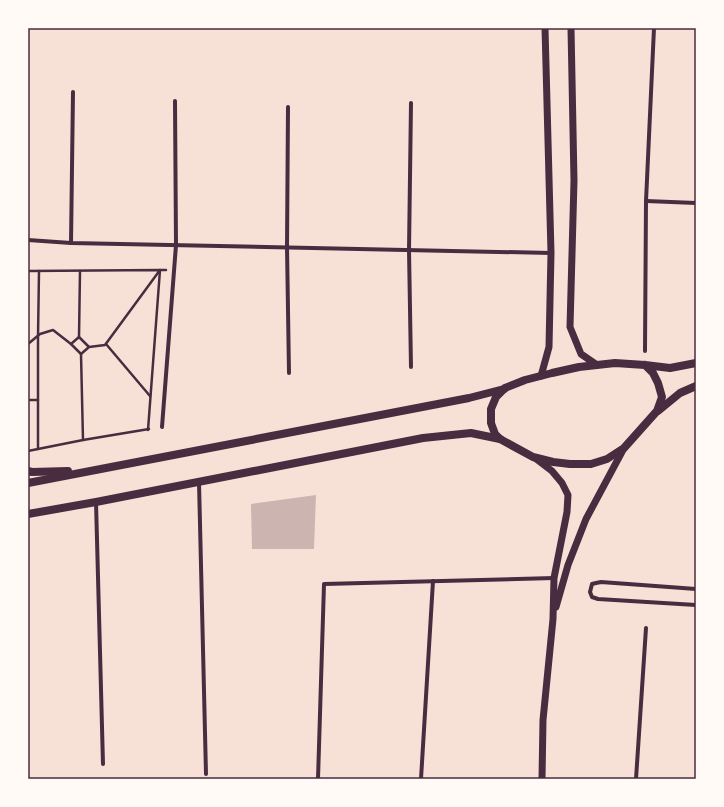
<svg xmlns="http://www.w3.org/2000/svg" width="724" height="807" viewBox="0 0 724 807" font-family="Jost,sans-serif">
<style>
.building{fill:#ccb4b1}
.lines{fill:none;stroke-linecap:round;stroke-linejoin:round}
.path{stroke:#4a2c40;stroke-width:2.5}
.minor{stroke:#4a2c40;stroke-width:4}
.tertiary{stroke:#4a2c40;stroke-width:7}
.secondary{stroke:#4a2c40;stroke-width:8}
.neatline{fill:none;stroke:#4a2c40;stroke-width:1.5}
</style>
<rect width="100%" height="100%" fill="#f7e1d7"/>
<!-- building -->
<path class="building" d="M316 495 314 549H252L251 504Z"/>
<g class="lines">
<!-- path -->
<g class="path">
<path d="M28 271 160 270 105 345 89 347 81 354 71 344 79 337 89 347"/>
<path d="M79 337 80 271"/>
<path d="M28 344 40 334 53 330 71 344"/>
<path d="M106 344 150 396"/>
<path d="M81 354 83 440"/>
<path d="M28 400H38"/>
<path d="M148 430 160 270H166"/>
<path d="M38 449V337L39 271"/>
<path d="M28 451 83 440 149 429"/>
</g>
<!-- minor -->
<g class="minor">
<path d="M411 103 409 250 411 367"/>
<path d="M288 107 287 247 289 373"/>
<path d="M646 201 696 203"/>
<path d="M28 240 71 243 551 253"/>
<path d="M71 243 73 92"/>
<path d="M645 351 646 201 654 28"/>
<path d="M162 427 176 245 175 101"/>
<path d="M199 482 206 774"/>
<path d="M96 502 103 764"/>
<path d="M696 589 601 582 596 583 592 584 590 592 592 597 598 599 696 605"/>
<path d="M318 779 324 584 554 578"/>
<path d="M421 779 433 581"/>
<path d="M636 779 646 628"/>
</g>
<!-- tertiary -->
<g class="tertiary">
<path d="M571 28 574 181 570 327 581 354 597 365"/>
<path d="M541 376 549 347 551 253 545 28"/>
<path d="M535 458 552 471 562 483 568 495 567 512 554 578 553 619 543 720 542 779"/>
<path d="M556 607 568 565 586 519 624 448"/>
</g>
<!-- secondary -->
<g class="secondary">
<path d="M645 365 653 373 658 383 662 397 657 411 624 448 607 459 591 464H570L553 462 533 457 500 439 495 434 491 423V409L496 397 505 388 525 380 552 373 579 367 615 363 645 365 670 368 696 363"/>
<path d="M658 411 680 393 696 386"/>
<path d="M28 471 32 472 68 471"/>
<path d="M28 483 469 398 504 389"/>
<path d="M28 514 96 502 423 438 471 433 500 439"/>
</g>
</g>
<!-- border -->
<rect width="724" height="807" fill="none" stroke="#fffaf5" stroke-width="58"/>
<rect x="29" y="29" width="666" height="749" class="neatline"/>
</svg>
